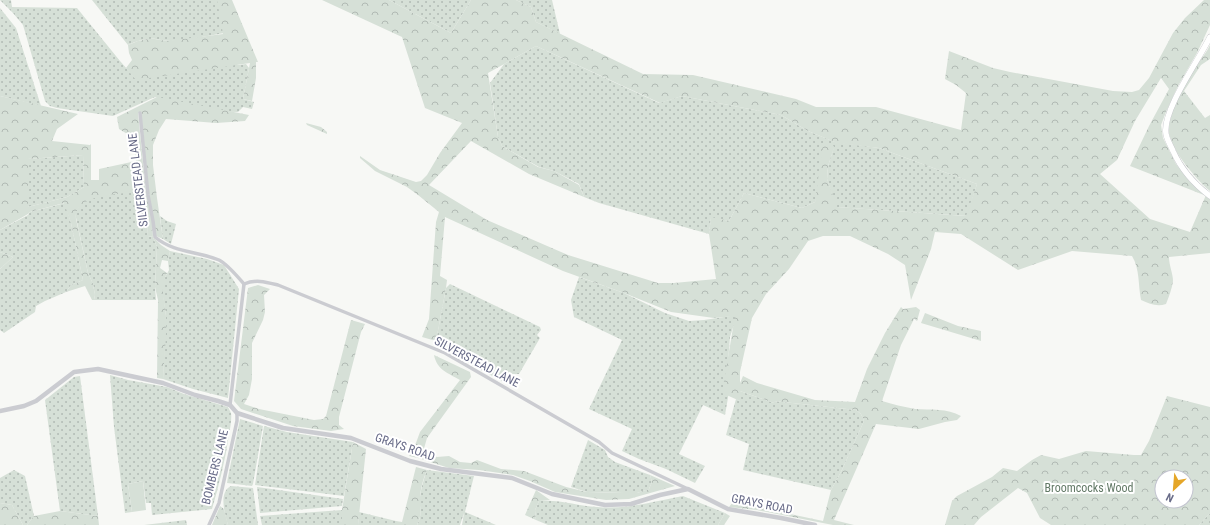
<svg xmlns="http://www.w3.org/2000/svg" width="1210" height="525" viewBox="0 0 1210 525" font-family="'Roboto Condensed',sans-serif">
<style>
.grass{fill:url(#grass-dots)}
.forest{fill:url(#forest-crowns);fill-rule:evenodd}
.pitch{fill:#d6e0d7}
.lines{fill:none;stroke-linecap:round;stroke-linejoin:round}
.primary-casing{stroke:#bdbec4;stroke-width:6}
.minor{stroke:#cbccd1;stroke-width:3.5}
.tertiary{stroke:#cbccd1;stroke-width:4.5}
.primary{stroke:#fff;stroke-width:5.5}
.labels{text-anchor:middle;stroke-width:4;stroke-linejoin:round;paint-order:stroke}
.street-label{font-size:12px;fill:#676a87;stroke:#fff}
.park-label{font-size:12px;fill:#627966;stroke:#fff}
</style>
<defs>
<pattern id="grass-dots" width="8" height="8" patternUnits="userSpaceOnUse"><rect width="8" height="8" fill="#d6e0d7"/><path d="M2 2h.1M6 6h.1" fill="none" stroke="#b1bab4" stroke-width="1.8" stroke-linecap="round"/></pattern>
<pattern id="forest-crowns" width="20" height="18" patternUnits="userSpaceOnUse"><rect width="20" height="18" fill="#d6e0d7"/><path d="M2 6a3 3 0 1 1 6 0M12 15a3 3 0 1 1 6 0" fill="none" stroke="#b1bab4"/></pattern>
</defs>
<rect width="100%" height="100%" fill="#f7f8f5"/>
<!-- grass -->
<g class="grass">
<path d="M0 0H11L12 7 77 8 120 61 135 78 224 65H239L246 64 249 68 243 99 254 102 252 109 243 107 238 112C212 112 179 106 155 97L113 116 57 108 50 106 45 101 23 25 13 13Z"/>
<path d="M92 0H218L224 33C206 36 189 40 171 41 166 41 161 40 156 39 146 38 137 41 128 45Z"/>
<path d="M389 0H471L451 33Z"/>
<path d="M516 0H552L560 34 536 22 531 7Z"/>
<path d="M0 8 16 28 41 106 0 96Z"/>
<path d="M536 46 659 103 682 96 781 115 808 131 835 142 879 148 977 184 967 216 836 207 827 179 828 166 834 147 815 202 802 208 744 193 729 221 711 218 709 234 599 203 584 197 579 184 554 171 539 167 502 146 498 137 490 83 504 64Z"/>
<path d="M83 155 84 187 67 197 28 207V159Z"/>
<path d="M141 191 147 214 148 236 153 237 157 247 155 287 156 300H94L95 295 93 284 88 273 75 213C76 210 78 207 80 205 92 193 124 193 141 191Z"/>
<path d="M65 203 71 223 83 280 71 285 66 292 45 301 36 306 35 312 4 333 0 330V269L13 257 0 252V230L28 215 30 212Z"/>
<path d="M160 216 167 221 176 224 171 244 163 239Z"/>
<path d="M170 251 207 259 224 265 239 289 228 398 193 389 163 379 166 315 162 291 163 281 169 270 168 261Z"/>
<path d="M579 277 624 293 665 313 689 321 704 320 737 315 730 337 726 387 729 392 725 415 703 405 679 454 705 466 695 483 666 469 639 459 622 451 632 429 589 409 622 340 574 317 571 300Z"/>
<path d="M450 284 540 327 541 330 537 335 540 338 519 374H512L510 378V381L507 384 461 359C453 352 442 350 436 341L446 288Z"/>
<path d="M110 375 128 380 167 387 184 394 228 407C229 409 230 411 231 413 232 419 230 429 229 435 225 461 219 485 212 509L152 515 151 503H146L143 481 128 484 132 512 125 513 114 427Z"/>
<path d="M80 376 98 516 60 511 45 400 74 377Z"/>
<path d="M740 391 774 403V401L856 410 861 414 864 421 842 470 831 490 743 470 749 444 726 435 736 399 740 401Z"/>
<path d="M240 419 263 426 253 484 252 486 227 483 228 477Z"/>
<path d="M264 426 287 432 353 442 344 496 255 485Z"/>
<path d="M588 440 605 450 608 457 615 462 650 475 652 482 649 489 637 493H623L601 492H587L571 487Z"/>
<path d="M14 470 25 476 34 516 27 525H23L12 505 0 503V478Z"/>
<path d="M427 470 474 476 465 512 496 525H462L464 513 460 525H417C423 514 419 508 420 497 421 488 424 478 427 470Z"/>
<path d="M231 486 253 488 258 525H228C225 515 218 492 231 486Z"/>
<path d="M257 487 343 499 342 506 260 513Z"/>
<path d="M683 496 725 513 718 525H548L536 520 535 510 539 501C559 499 578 506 597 507 626 510 655 501 683 496Z"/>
<path d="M342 510V525H262L260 516Z"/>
<path d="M359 512 396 521V525H358Z"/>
<path d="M1210 513V525H1199L1209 514Z"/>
<path d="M186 520 187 525H144Z"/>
</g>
<!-- forest -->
<g class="forest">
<path d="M217 0H232L258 62H256V78L252 101 243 99 250 63 136 80 126 68 132 60 129 53 128 45 138 41 148 39H155L167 41 223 34Z"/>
<path d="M322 0H389L451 33 471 0H516L531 7 536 22 643 74 693 75 796 99 816 107H876L961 130 966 93 956 85 945 79 949 51 993 68 1010 72 1113 91 1132 92 1139 90 1149 78 1173 33 1185 18 1204 0H1210V25L1197 53 1178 86 1166 112 1161 125 1163 138 1176 164 1190 182 1204 195 1130 166 1149 126 1169 89 1161 78 1135 121 1117 160 1100 174 1150 219 1190 232 1206 195 1210 199V253L1169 257C1169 265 1173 274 1173 281 1172 289 1169 296 1166 304 1157 307 1150 304 1141 300 1138 285 1140 269 1132 256L1072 251 1018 270 961 234 935 232 931 249 911 300 905 265 888 254 850 236H823L808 241 789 269 766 294 752 318 740 372V383L743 376 757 383 815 400 855 402 867 369 885 333 901 307 903 309 916 307 920 310 917 321 912 317 914 319 901 345 882 401C892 404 904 407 915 409 931 410 947 408 961 416L957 420 945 422 919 429 876 424 834 520 854 525H833L757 510 729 507 733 502 823 521 831 490 842 470 864 421 861 414 856 410 774 401V403L740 391V401L722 393 735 316 714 318 671 312 624 293 563 271 445 217 440 276 447 280 446 288 436 341 422 337 429 319 436 222 439 212 418 195 407 187 375 171 360 158V156L380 170 416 182 421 181 427 175 440 153 462 123 425 108 402 37ZM536 46 660 103 682 96 781 115 808 131 837 143 879 148 977 184 966 216 837 207 827 179 828 166 834 146 823 143 815 202 802 208 744 193 729 221 711 217 709 234 716 279 674 283H658L568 255 487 220 429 185 471 141 529 174 584 197 579 185 554 171 538 167 502 146 498 137 488 73Z"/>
<path d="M1210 45V59L1201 65 1184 91 1205 118 1210 115V191C1200 183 1193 174 1185 164 1178 155 1172 144 1169 134 1166 116 1188 78 1198 63 1202 57 1207 52 1210 45Z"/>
<path d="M0 96 78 114 57 129 52 141 90 145 91 144V180H99V169L136 161 134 138 119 129 117 117 157 97 249 115 245 121 216 123 166 119 159 130 153 145V165L157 198 163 239 156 236 149 194 141 112 138 113 146 193 152 218 153 237 161 245 170 251 168 261 162 260 160 268 167 273C159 289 165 299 166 316 167 337 164 358 163 379L157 378 158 300 155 287 157 247 153 237 148 236 147 214 141 192C123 194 73 193 76 219L88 273 93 284 95 295 94 300H92L85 286 66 292 71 285 83 280 71 223 64 203 30 212 28 214 0 230ZM83 155 84 187 67 197 28 207V159Z"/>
<path d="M306 123 321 127 327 132V134L307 125Z"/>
<path d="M0 252 13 257 0 269Z"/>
<path d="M258 285 270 289 264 295 265 312 263 320 252 343V379L249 395 244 404 259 409 314 420 323 419 326 416 351 320 365 324 361 332 339 417V425L344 429 331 431 293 426 241 409 234 401 248 288Z"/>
<path d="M925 313 958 326 981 331V341L921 323Z"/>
<path d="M434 355 470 372 471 377 427 438 423 452 437 457 449 456 460 462 471 463 477 460 501 469 524 471 566 487 587 492 637 493 649 489 652 482 650 475 675 486 629 499 606 500 555 492 530 481 513 475 479 470 449 468 418 458 409 456 413 451 420 432 460 380C448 373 437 370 434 355Z"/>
<path d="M1167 396 1210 407V513L1199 525H1051L1040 518 1027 493 1018 488 981 517 974 525H945L952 501 957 496 992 477 1003 468 1017 471 1032 460 1041 455 1059 459 1086 451 1134 455H1141L1149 441ZM1162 477H1186V501H1162Z"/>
<path d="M353 442 366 449 358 525H342V510Z"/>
<path d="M416 467 427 470C423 479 420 491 420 500 420 511 422 515 417 525H396V521L402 522Z"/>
<path d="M536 490 550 500 539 501 535 510 536 520 525 515Z"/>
<path d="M0 503 12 505 23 525H0Z"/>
<path d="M220 506 224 509 228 525H212Z"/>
<path d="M60 511 98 516 99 525H27L34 516Z"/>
<path d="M725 513 730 516 724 525H718Z"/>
</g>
<!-- pitch -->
<path class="pitch" d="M143 481 146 510 132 512 128 484Z"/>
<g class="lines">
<!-- primary casing -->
<g class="primary-casing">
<path id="primary" d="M1210 37C1199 60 1162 110 1166 134 1167 140 1171 146 1173 151 1181 169 1194 184 1210 196"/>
</g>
<!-- minor -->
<g class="minor">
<path d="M140 113 148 195 153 221 155 237C174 253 197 251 219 260 227 264 238 277 244 284"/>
<path d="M244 284C256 279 266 282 278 285L445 353 599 442 612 453 688 489"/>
<path d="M230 405 244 284"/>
<path d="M209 525 219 503 237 421V413"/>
</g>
<!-- tertiary -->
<path class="tertiary" d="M0 411 24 406 36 401 74 372 98 369 163 383 195 395 218 401 230 405 237 413 283 428 351 438 410 461 441 469 512 478 552 494 605 505 631 504 660 495 688 489 728 509 781 518 815 525"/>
<!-- primary -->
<use href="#primary" class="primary"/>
</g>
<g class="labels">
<!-- street labels -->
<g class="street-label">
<text transform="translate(138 180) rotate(-97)" y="4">SILVERSTEAD LANE</text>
<text transform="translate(477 362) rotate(28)" y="4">SILVERSTEAD LANE</text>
<text transform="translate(405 447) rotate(19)" y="4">GRAYS ROAD</text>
<text transform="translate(215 467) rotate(-76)" y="4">BOMBERS LANE</text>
<text transform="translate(762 504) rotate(11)" y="4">GRAYS ROAD</text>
</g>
<!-- park labels -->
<g class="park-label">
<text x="1089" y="492">Broomcocks Wood</text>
</g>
</g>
<!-- north arrow -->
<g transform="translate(1174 489) rotate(206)"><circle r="19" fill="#ffffff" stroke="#c2c3cf"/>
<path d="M0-3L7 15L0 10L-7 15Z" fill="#e5a628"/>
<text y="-6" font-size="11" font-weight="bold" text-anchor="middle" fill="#676a87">N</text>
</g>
</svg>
